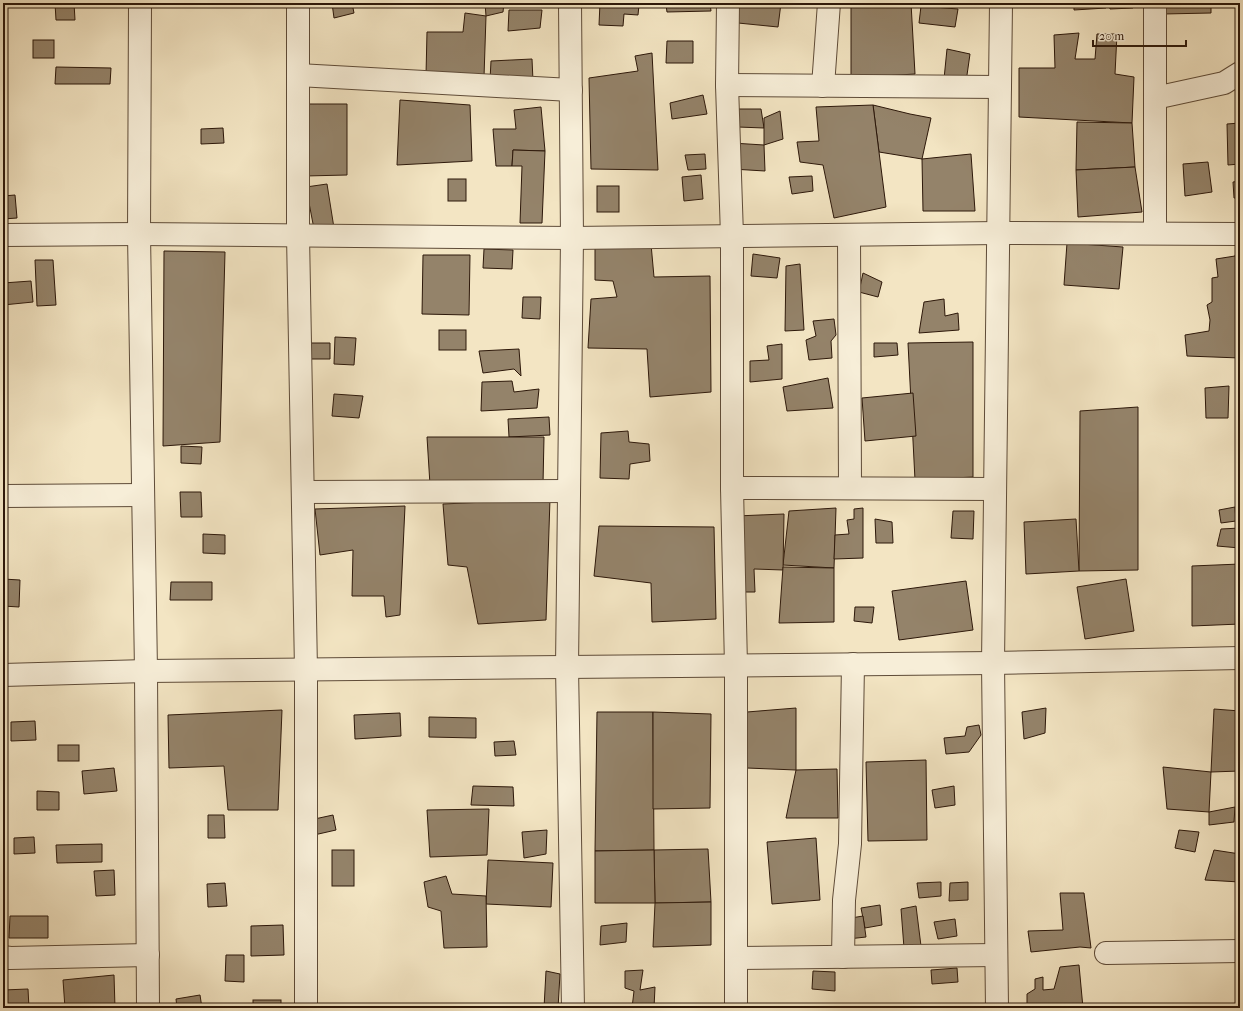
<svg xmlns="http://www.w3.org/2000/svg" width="1243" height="1011" viewBox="0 0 1243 1011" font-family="'IM FELL French Canon',serif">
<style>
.building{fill:#94836a;stroke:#2d180a}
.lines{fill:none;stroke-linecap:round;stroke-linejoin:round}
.street-casing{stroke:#5e4b38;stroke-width:24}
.street{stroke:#f7eed8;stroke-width:22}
</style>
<rect width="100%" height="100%" fill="#f3e5c3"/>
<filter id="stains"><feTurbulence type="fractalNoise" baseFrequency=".005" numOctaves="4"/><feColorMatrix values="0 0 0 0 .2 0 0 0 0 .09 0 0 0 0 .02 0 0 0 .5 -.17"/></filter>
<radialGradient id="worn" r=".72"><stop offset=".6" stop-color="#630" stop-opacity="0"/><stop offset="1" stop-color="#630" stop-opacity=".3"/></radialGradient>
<!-- building -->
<g class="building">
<path d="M55 3H74L75 20H56Z"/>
<path d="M332 3H352L354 13 334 18Z"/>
<path d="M485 3H504L503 12 486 16Z"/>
<path d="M600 3 639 5 638 15 624 14 623 26 599 25Z"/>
<path d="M649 3H710L711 11 667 12 666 5 648 7Z"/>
<path d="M730 3H781L778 27 728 22Z"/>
<path d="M851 3H911L915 74 851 78Z"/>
<path d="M1074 3H1105L1106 8 1074 10Z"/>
<path d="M1109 3H1132L1133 8 1110 9Z"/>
<path d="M1163 3H1211V13L1163 14Z"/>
<path d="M921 6 958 9 955 27 919 23Z"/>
<path d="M509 10H542L540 28 508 31Z"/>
<path d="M465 13 486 16 484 77 426 75 427 32H463Z"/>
<path d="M1079 33 1075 59H1095L1097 34H1117L1115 74 1134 77 1132 123 1019 117V68H1055L1054 35Z"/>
<rect x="33" y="40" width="21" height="18"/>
<path d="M667 41H693V63H666Z"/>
<path d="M947 49 970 54 966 82 944 79Z"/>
<path d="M652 53 658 170 591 169 589 78 638 71 635 56Z"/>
<path d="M532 59 533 81 490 80 491 61Z"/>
<path d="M56 67 111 68 110 84H55Z"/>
<path d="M703 95 707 114 672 119 670 103Z"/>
<path d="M400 100 470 105 472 161 397 165Z"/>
<path d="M305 104H347V175L305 176Z"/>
<path d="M873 105 910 114 931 118 922 159 879 152Z"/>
<path d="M873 105 886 207 834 218 823 165 800 162 797 142 819 141 816 107Z"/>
<path d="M541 107 545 151 513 150 512 166H496L493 129H516L514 110Z"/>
<path d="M735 109H761L764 128 738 127Z"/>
<path d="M780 111 783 139 764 145V118Z"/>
<path d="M1077 122 1132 123 1135 167 1076 170Z"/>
<path d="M1240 123V164L1228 165 1227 124Z"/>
<path d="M223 128 224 143 201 144V129Z"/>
<path d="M732 143 764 145 765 171 732 169Z"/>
<path d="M513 150 545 151 542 223H520L522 166H512Z"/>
<path d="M705 154 706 169 688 170 685 155Z"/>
<path d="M971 154 975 211H923L922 159Z"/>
<path d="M1208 162 1212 192 1185 196 1183 164Z"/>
<path d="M1135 167 1142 212 1078 217 1076 170Z"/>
<path d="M701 175 703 199 684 201 682 177Z"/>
<path d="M812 176 813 191 792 194 789 177Z"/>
<rect x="448" y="179" width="18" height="22"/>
<path d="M1240 181V198H1234L1233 182Z"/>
<path d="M327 184 334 228 314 229 306 187Z"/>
<rect x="597" y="186" width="22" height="26"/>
<path d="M15 195 17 218 3 219V196Z"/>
<path d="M1067 243 1123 247 1119 289 1064 285Z"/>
<path d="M1239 243H1240V358L1187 356 1185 335 1209 331 1210 320 1207 305 1212 302V278L1218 277 1216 259 1235 256Z"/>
<path d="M595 244H651L654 277 710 276 711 392 650 397 647 349 588 348 591 299 617 297 613 281 595 280Z"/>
<path d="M484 249 513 250 512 269 483 268Z"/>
<path d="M164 251 225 252 220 442 163 446Z"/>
<path d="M753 254 780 258 777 278 751 276Z"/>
<path d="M423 255H470L469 315 422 314Z"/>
<path d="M35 260H53L56 305 37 306Z"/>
<path d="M800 264 804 330 785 331 786 266Z"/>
<path d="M863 273 882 282 878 297 859 292Z"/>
<path d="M31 281 33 302 3 305V283Z"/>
<path d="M523 297H541L540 319 522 318Z"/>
<path d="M944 299 945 316 958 313 959 330 919 333 924 302Z"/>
<path d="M834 319 836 335 831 341 832 358 809 360 806 340 816 336 813 321Z"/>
<rect x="439" y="330" width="27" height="20"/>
<path d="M335 337 356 338 354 365 334 364Z"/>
<path d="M973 342V477L915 480 908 343Z"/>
<path d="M311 343H330V359H310Z"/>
<path d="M874 343H897L898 355 874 357Z"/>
<path d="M782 344V379L750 382V361L769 360 767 346Z"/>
<path d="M519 349 521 376 514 369 483 373 479 351Z"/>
<path d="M828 378 833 408 787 411 783 387Z"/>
<path d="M512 381 514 392 539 389 537 408 481 411 482 382Z"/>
<path d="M1229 386 1228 418H1206L1205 388Z"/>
<path d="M913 393 916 436 865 441 862 398Z"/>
<path d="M334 394 363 396 359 418 332 416Z"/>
<path d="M1138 407V570L1079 571 1080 411Z"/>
<path d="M549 417 550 435 509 437 508 419Z"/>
<path d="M628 431 629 442 649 444 650 461 630 464 629 479 600 478 601 433Z"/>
<path d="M427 437H544L543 484 430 485Z"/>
<path d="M181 446 202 447 201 464 181 463Z"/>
<path d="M180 492H201L202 517H181Z"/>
<path d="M550 499 546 620 478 624 467 567 448 565 443 504Z"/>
<path d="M405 506 400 615 386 617 384 596H352L353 550 320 555 315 509Z"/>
<path d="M1235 507 1236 521 1221 523 1219 510Z"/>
<path d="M836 508 834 568 783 565 789 511Z"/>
<path d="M863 508V558L834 559 835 535 849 534 847 520 854 519V509Z"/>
<path d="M953 511H974L973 539 951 538Z"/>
<path d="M784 514 783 570 754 569 755 592H735L736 516Z"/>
<path d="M875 519 892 522 893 543H876Z"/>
<path d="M1076 519 1079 571 1026 574 1024 522Z"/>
<path d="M599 526 714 527 716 619 652 622 651 583 594 576Z"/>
<path d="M1240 528V548L1217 546 1221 529Z"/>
<path d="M203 534 225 535V554L203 553Z"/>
<path d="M1240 564V624L1192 626V566Z"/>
<path d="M783 567 834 568V622L779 623Z"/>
<path d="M3 579 20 580 19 607 3 606Z"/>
<path d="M1126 579 1134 631 1085 639 1077 587Z"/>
<path d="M966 581 973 630 899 640 892 591Z"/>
<path d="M171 582H212V600H170Z"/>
<path d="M855 607H874L872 623 854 621Z"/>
<path d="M796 708V770L747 768V712Z"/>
<path d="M1046 708 1045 733 1024 739 1022 712Z"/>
<path d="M1214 709 1240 711V771L1211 772Z"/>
<path d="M282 710 278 810H228L224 766 169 768 168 715Z"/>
<path d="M597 712H653L654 850 595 851Z"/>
<path d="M653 712 711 714 710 808 653 809Z"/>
<path d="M400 713 401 736 355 739 354 715Z"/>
<path d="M429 717 476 718V738L429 737Z"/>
<path d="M35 721 36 740 11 741V722Z"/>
<path d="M979 725 981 735 969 752 946 754 944 738 965 736 967 727Z"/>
<path d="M514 741 516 755 495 756 494 742Z"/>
<rect x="58" y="745" width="21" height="16"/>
<path d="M926 760 927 840 868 841 866 762Z"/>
<path d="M1163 767 1211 772 1209 812 1167 809Z"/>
<path d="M114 768 117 791 84 794 82 771Z"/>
<path d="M837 769 838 818H786L796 770Z"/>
<path d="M473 786 513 787 514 806 471 805Z"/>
<path d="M954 786 955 805 935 808 932 790Z"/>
<path d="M37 791 59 792V810H37Z"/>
<path d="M1235 807 1234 822 1209 825V812Z"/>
<path d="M489 809 487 855 430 857 427 810Z"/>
<path d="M208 815H224L225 838H208Z"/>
<path d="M333 815 336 830 314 835 310 820Z"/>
<path d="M547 830 546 854 524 858 522 832Z"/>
<path d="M1179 830 1199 832 1195 852 1175 848Z"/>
<path d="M34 837 35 853 14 854V838Z"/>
<path d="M816 838 820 900 772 904 767 842Z"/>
<path d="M102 844V862L57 863 56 845Z"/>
<path d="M708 849 711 902 655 903 654 850Z"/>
<rect x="332" y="850" width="22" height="36"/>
<path d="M654 850 655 903H595V851Z"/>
<path d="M1214 850 1240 854V882L1205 880Z"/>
<path d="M488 860 553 863 551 907 486 904Z"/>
<path d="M114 870 115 895 96 896 94 871Z"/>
<path d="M446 876 452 894 486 896 487 947 444 948 441 911 428 907 424 882Z"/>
<path d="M941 882V896L919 898 917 883Z"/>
<path d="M968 882V900L949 901 950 883Z"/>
<path d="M225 883 227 906 208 907 207 884Z"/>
<path d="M1060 893H1084L1091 948 1080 947 1031 952 1028 931 1063 930Z"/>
<path d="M711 902V945L653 947 655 903Z"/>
<path d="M880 905 882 925 865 928 861 908Z"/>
<path d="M916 906 921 946 904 948 901 909Z"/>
<path d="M10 916H48V938H9Z"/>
<path d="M863 916 866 937 848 939 845 919Z"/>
<path d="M955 919 957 936 938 939 934 922Z"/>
<path d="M627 923 626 942 600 945 601 926Z"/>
<path d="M283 925 284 955 251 956V926Z"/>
<path d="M226 955H244V982L225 981Z"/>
<path d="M1079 965 1083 1008H1027V994L1035 989V979L1043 977V990L1054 989 1060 967Z"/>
<path d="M957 968 958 982 932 984 931 970Z"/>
<path d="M643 970 640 990 655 987 654 1008H632L634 991 625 988V971Z"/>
<path d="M546 971 560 974 558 1008H544Z"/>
<path d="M813 971 835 972V991L812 989Z"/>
<path d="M114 975 115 1008H65L63 980Z"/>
<path d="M28 989 29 1008H3V990Z"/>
<path d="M200 995 202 1008H177L176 999Z"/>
<rect x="253" y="1000" width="28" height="8"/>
</g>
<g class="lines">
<!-- street casing -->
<g class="street-casing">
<g id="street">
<path d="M140 3 139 234 146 671 148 1008"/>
<path d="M298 3V235L306 670V1008"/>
<path d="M570 3 572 238 567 667 573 1008"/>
<path d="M728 3 727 85 732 236V488L736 666V1008"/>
<path d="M298 75 571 90"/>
<path d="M727 85 1000 87"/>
<path d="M823 86 829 3"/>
<path d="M1155 98 1224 83 1240 73"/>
<path d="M1155 233V3"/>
<path d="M3 235 139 234 572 238 999 233 1240 234"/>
<path d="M849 235 850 488"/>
<path d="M732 488 995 489"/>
<path d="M303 492 569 491"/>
<path d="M3 496 143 495"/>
<path d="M3 675 146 671 993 663 1240 658"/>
<path d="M1106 953 1240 951"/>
<path d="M3 957 10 958 148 955"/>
<path d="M843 957 844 900 850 844 853 664"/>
<path d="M736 958 996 955"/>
<path d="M997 1008 993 663 1001 3"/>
</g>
</g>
<!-- street -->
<use href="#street" class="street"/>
</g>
<!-- margin -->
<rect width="1243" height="1011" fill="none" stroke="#f3e5c3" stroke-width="16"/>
<rect x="4" y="4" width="1235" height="1003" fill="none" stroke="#2d180a" stroke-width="2"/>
<rect x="8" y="8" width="1227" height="995" fill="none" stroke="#2d180a"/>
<!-- scale -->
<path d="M1093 40v6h93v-6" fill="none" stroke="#2d180a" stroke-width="2"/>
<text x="1099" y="40" font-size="12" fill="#2d180a" stroke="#f7eed8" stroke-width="3" paint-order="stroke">20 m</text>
<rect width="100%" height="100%" filter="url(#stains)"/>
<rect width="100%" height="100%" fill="url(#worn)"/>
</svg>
